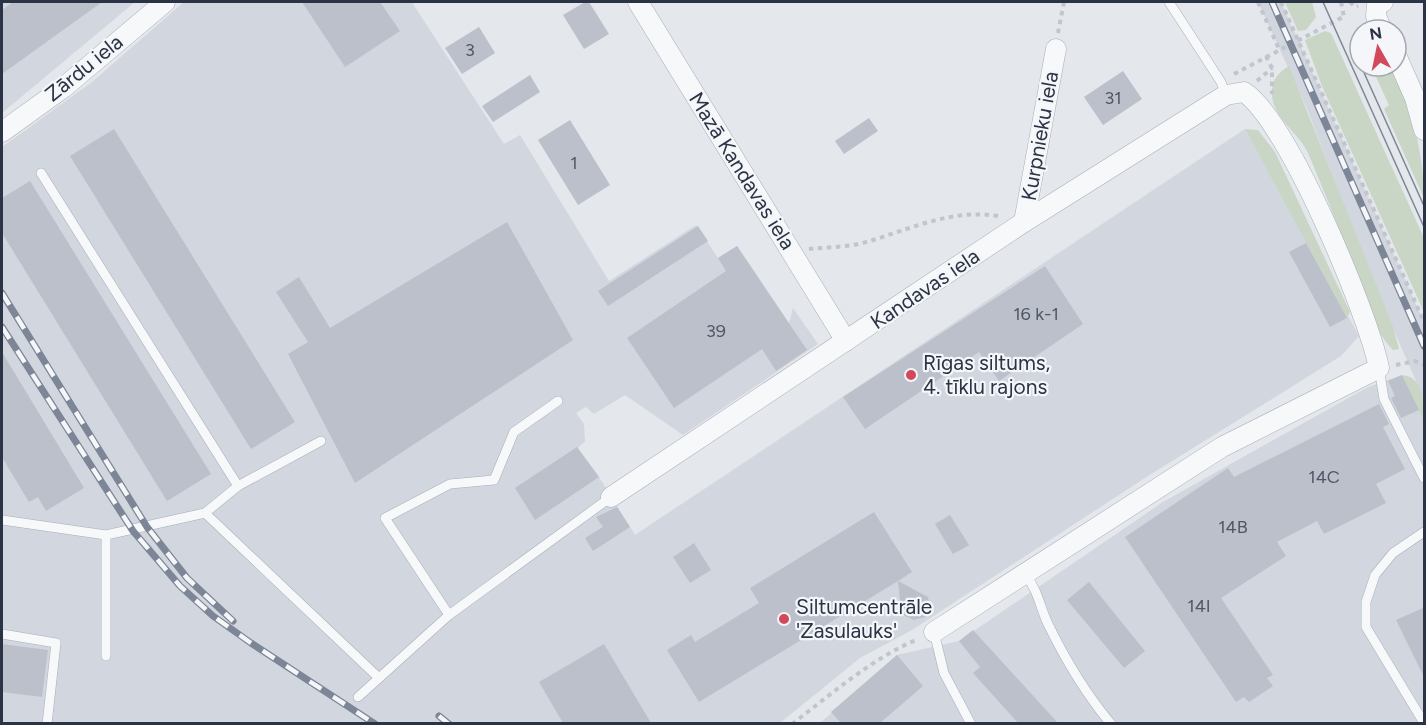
<svg xmlns="http://www.w3.org/2000/svg" width="1426" height="725" viewBox="0 0 1426 725" font-family="Figtree,sans-serif">
<style>
.built{fill:#d2d6de}
.green{fill:#c9d6c5}
.building{fill:#bbc0ca}
.lines{fill:none;stroke-linecap:round;stroke-linejoin:round}
.lane-casing{stroke:#a9aeb7;stroke-width:10}
.street-casing{stroke:#a9aeb7;stroke-width:21}
.path{stroke:#c2c5cb;stroke-width:4;stroke-dasharray:4.5 4.5;stroke-linecap:butt}
.lane{stroke:#f7f8fa;stroke-width:9}
.street{stroke:#f7f8fa;stroke-width:20}
.tram{stroke:#7d8696;stroke-width:1.5}
.rail-casing{stroke:#7d8696;stroke-width:7}
.rail{stroke:#f4f6f9;stroke-width:4.5;stroke-dasharray:14;stroke-linecap:butt}
.poi-dot{fill:#d1495b;stroke:#f4f6f9;stroke-width:2}
.labels{text-anchor:middle;stroke-width:4.5;stroke-linejoin:round;paint-order:stroke}
.number-label{font-size:18px;fill:#4f5766}
.street-label{font-size:21px;fill:#2b3445;stroke:#f4f6f9}
.poi-label{font-size:21px;fill:#2b3445;stroke:#f4f6f9;text-anchor:start}
</style>
<rect width="100%" height="100%" fill="#e4e7ec"/>
<!-- built -->
<g class="built">
<path d="M2 2H135L2 113Z"/>
<path d="M184 2H416L413 4 504 144 520 135 609 281 696 225 718 258 737 246 789 323 793 308 818 344 683 435 625 395 594 414 586 407 576 413 584 424 585 441 578 448 599 477 635 535 1245 129 1359 336 1341 356 1148 476 912 630 860 658 780 723H2V147L92 82Z"/>
<path d="M1258 2H1281L1424 322V399L1376 290 1308 111Z"/>
<path d="M1402 375 1424 422V723L819 724 897 655 959 641 1163 502 1368 387Z"/>
</g>
<!-- green -->
<g class="green">
<path d="M1285 2H1312L1316 17 1306 30 1298 31Z"/>
<path d="M1325 31 1331 33 1424 238V312L1322 86 1305 40Z"/>
<path d="M1289 66 1393 327 1399 349 1393 350C1368 324 1358 280 1346 247 1334 215 1321 184 1308 153 1299 133 1274 119 1272 96 1271 82 1277 73 1289 66Z"/>
<path d="M1371 66H1391C1411 108 1424 151 1424 198L1384 109 1389 105Z"/>
<path d="M1245 129 1258 130 1275 152 1350 312 1347 318Z"/>
<path d="M1402 375C1425 377 1424 404 1424 422Z"/>
</g>
<!-- building -->
<g class="building">
<path d="M13 2H102L2 74V10Z"/>
<path d="M302 2H380L400 31 345 67Z"/>
<path d="M585 2H589L609 34 584 49 563 15Z"/>
<path d="M479 27 495 53 462 74 445 48Z"/>
<path d="M1123 71 1142 99 1103 125 1084 97Z"/>
<path d="M530 75 540 92 493 122 482 106Z"/>
<path d="M869 118 878 131 844 154 835 141Z"/>
<path d="M570 120 610 185 578 205 538 140Z"/>
<path d="M114 129 295 422 251 449 70 156Z"/>
<path d="M30 181 211 474 167 501 2 233V198Z"/>
<path d="M507 222 573 340 355 483 288 354 308 342 276 292 299 277 330 328Z"/>
<path d="M698 226 708 241 608 306 598 291Z"/>
<path d="M1306 243 1347 318 1330 327 1289 252Z"/>
<path d="M737 246 807 350 776 371 762 349 674 408 627 338 726 271 718 258Z"/>
<path d="M1045 266 1083 324 999 381 979 352 865 429 843 397Z"/>
<path d="M2 352 84 488 46 511 38 497 29 502 2 457Z"/>
<path d="M1402 375 1419 410 1401 418 1391 398 1395 396 1388 381Z"/>
<path d="M1379 404 1389 424 1383 427 1405 469 1376 484 1386 503 1324 534 1317 521 1277 542 1286 556 1221 598 1273 675 1267 678 1273 686 1249 702 1244 697 1236 702 1125 537 1228 468 1234 477Z"/>
<path d="M577 447 599 477 535 520 515 488Z"/>
<path d="M617 507 630 527 593 551 585 538 603 527 596 517Z"/>
<path d="M874 512 912 572 898 581 928 597 930 608 925 617 914 620 905 616 901 610 898 581 699 702 667 650 691 635 695 642 759 603 750 588Z"/>
<path d="M950 515 969 545 953 554 935 524Z"/>
<path d="M694 543 711 570 690 583 673 557Z"/>
<path d="M1089 582 1145 651 1124 668 1067 600Z"/>
<path d="M1425 607V679L1396 620Z"/>
<path d="M973 630 1058 723H1018L973 673 980 667 959 641Z"/>
<path d="M2 644 48 650 42 697 2 692Z"/>
<path d="M604 644 651 723H563L539 682Z"/>
<path d="M897 655 923 686 880 723H841L831 712Z"/>
</g>
<g class="lines">
<!-- lane casing -->
<g class="lane-casing">
<g id="lane">
<path d="M1169 2 1221 82 1226 95"/>
<path d="M41 173 238 486"/>
<path d="M1379 368 1384 399 1424 478"/>
<path d="M321 441 238 486 205 513 379 678"/>
<path d="M2 520 106 535"/>
<path d="M1424 532 1393 553 1375 575 1366 602V627L1424 723"/>
<path d="M1025 574C1039 592 1039 605 1048 624 1065 659 1086 694 1111 724"/>
<path d="M449 615 385 518 450 484 494 480 514 432 558 401"/>
<path d="M934 632 944 673 971 724"/>
<path d="M2 634 56 643 47 724"/>
<path d="M106 656V535L205 513"/>
<path d="M358 697 449 615 611 497"/>
</g>
</g>
<!-- street casing -->
<g class="street-casing">
<g id="street">
<path d="M638 2 846 341"/>
<path d="M1382 30 1376 16 1377 5 1383 2"/>
<path d="M1396 55 1415 98 1424 130"/>
<path d="M2 132 63 88 165 2"/>
<path d="M1024 222 1056 49"/>
<path d="M611 497 1024 222 1226 95 1244 92C1288 121 1368 313 1379 368L1222 447 934 632"/>
</g>
</g>
<!-- path -->
<g class="path">
<path d="M1258 2 1279 49"/>
<path d="M1281 2 1424 322"/>
<path d="M1341 2 1344 17"/>
<path d="M1350 2 1355 7 1358 6"/>
<path d="M1058 33 1064 2"/>
<path d="M1266 56 1272 68V94"/>
<path d="M1234 74 1345 16"/>
<path d="M1257 81 1272 68"/>
<path d="M809 249C830 247 854 247 873 240 915 227 953 209 998 216"/>
<path d="M1396 365 1415 361 1424 365"/>
<path d="M792 724C833 693 871 659 918 639"/>
</g>
<!-- lane -->
<use href="#lane" class="lane"/>
<!-- street -->
<use href="#street" class="street"/>
<!-- tram -->
<g class="tram">
<path d="M1323 2 1424 227"/>
<path d="M1361 66 1424 206"/>
</g>
<!-- rail casing -->
<g class="rail-casing">
<g id="rail">
<path d="M1272 2 1424 346"/>
<path d="M2 293 147 527 187 578 233 621"/>
<path d="M2 327 133 531 180 586 213 616 251 643 375 724"/>
<path d="M439 716 449 724"/>
</g>
</g>
<!-- rail -->
<use href="#rail" class="rail"/>
</g>
<!-- markers -->
<g class="poi-dot">
<circle cx="911" cy="375" r="6"/>
<circle cx="784" cy="619" r="6"/>
</g>
<g class="labels">
<!-- number labels -->
<g class="number-label">
<text x="470" y="56">3</text>
<text x="1113" y="104">31</text>
<text x="574" y="169">1</text>
<text x="1036" y="320">16 k-1</text>
<text x="716" y="337">39</text>
<text x="1324" y="483">14C</text>
<text x="1233" y="533">14B</text>
<text x="1199" y="612">14I</text>
</g>
<!-- street labels -->
<g class="street-label">
<text transform="translate(84 68) rotate(-39)" y="7">Zārdu iela</text>
<text transform="translate(1040 136) rotate(-80)" y="7">Kurpnieku iela</text>
<text transform="translate(742 171) rotate(58)" y="7">Mazā Kandavas iela</text>
<text transform="translate(925 289) rotate(-34)" y="7">Kandavas iela</text>
</g>
<!-- poi labels -->
<g class="poi-label">
<text x="923" y="370">Rīgas siltums,<tspan x="923" dy="24">4. tīklu rajons</tspan></text>
<text x="796" y="614">Siltumcentrāle<tspan x="796" dy="24">'Zasulauks'</tspan></text>
</g>
</g>
<!-- border -->
<rect width="1426" height="725" fill="none" stroke="#2b3445" stroke-width="6"/>
<!-- north arrow -->
<g transform="translate(1378 48) rotate(351)"><circle r="28" fill="#f4f6f9" stroke="#a4a8b1" stroke-width="1.5"/>
<path d="M0-4.5L10 22L0 15L-10 22Z" fill="#d1495b"/>
<text y="-9" font-size="16" font-weight="bold" text-anchor="middle" fill="#2b3445">N</text>
</g>
</svg>
